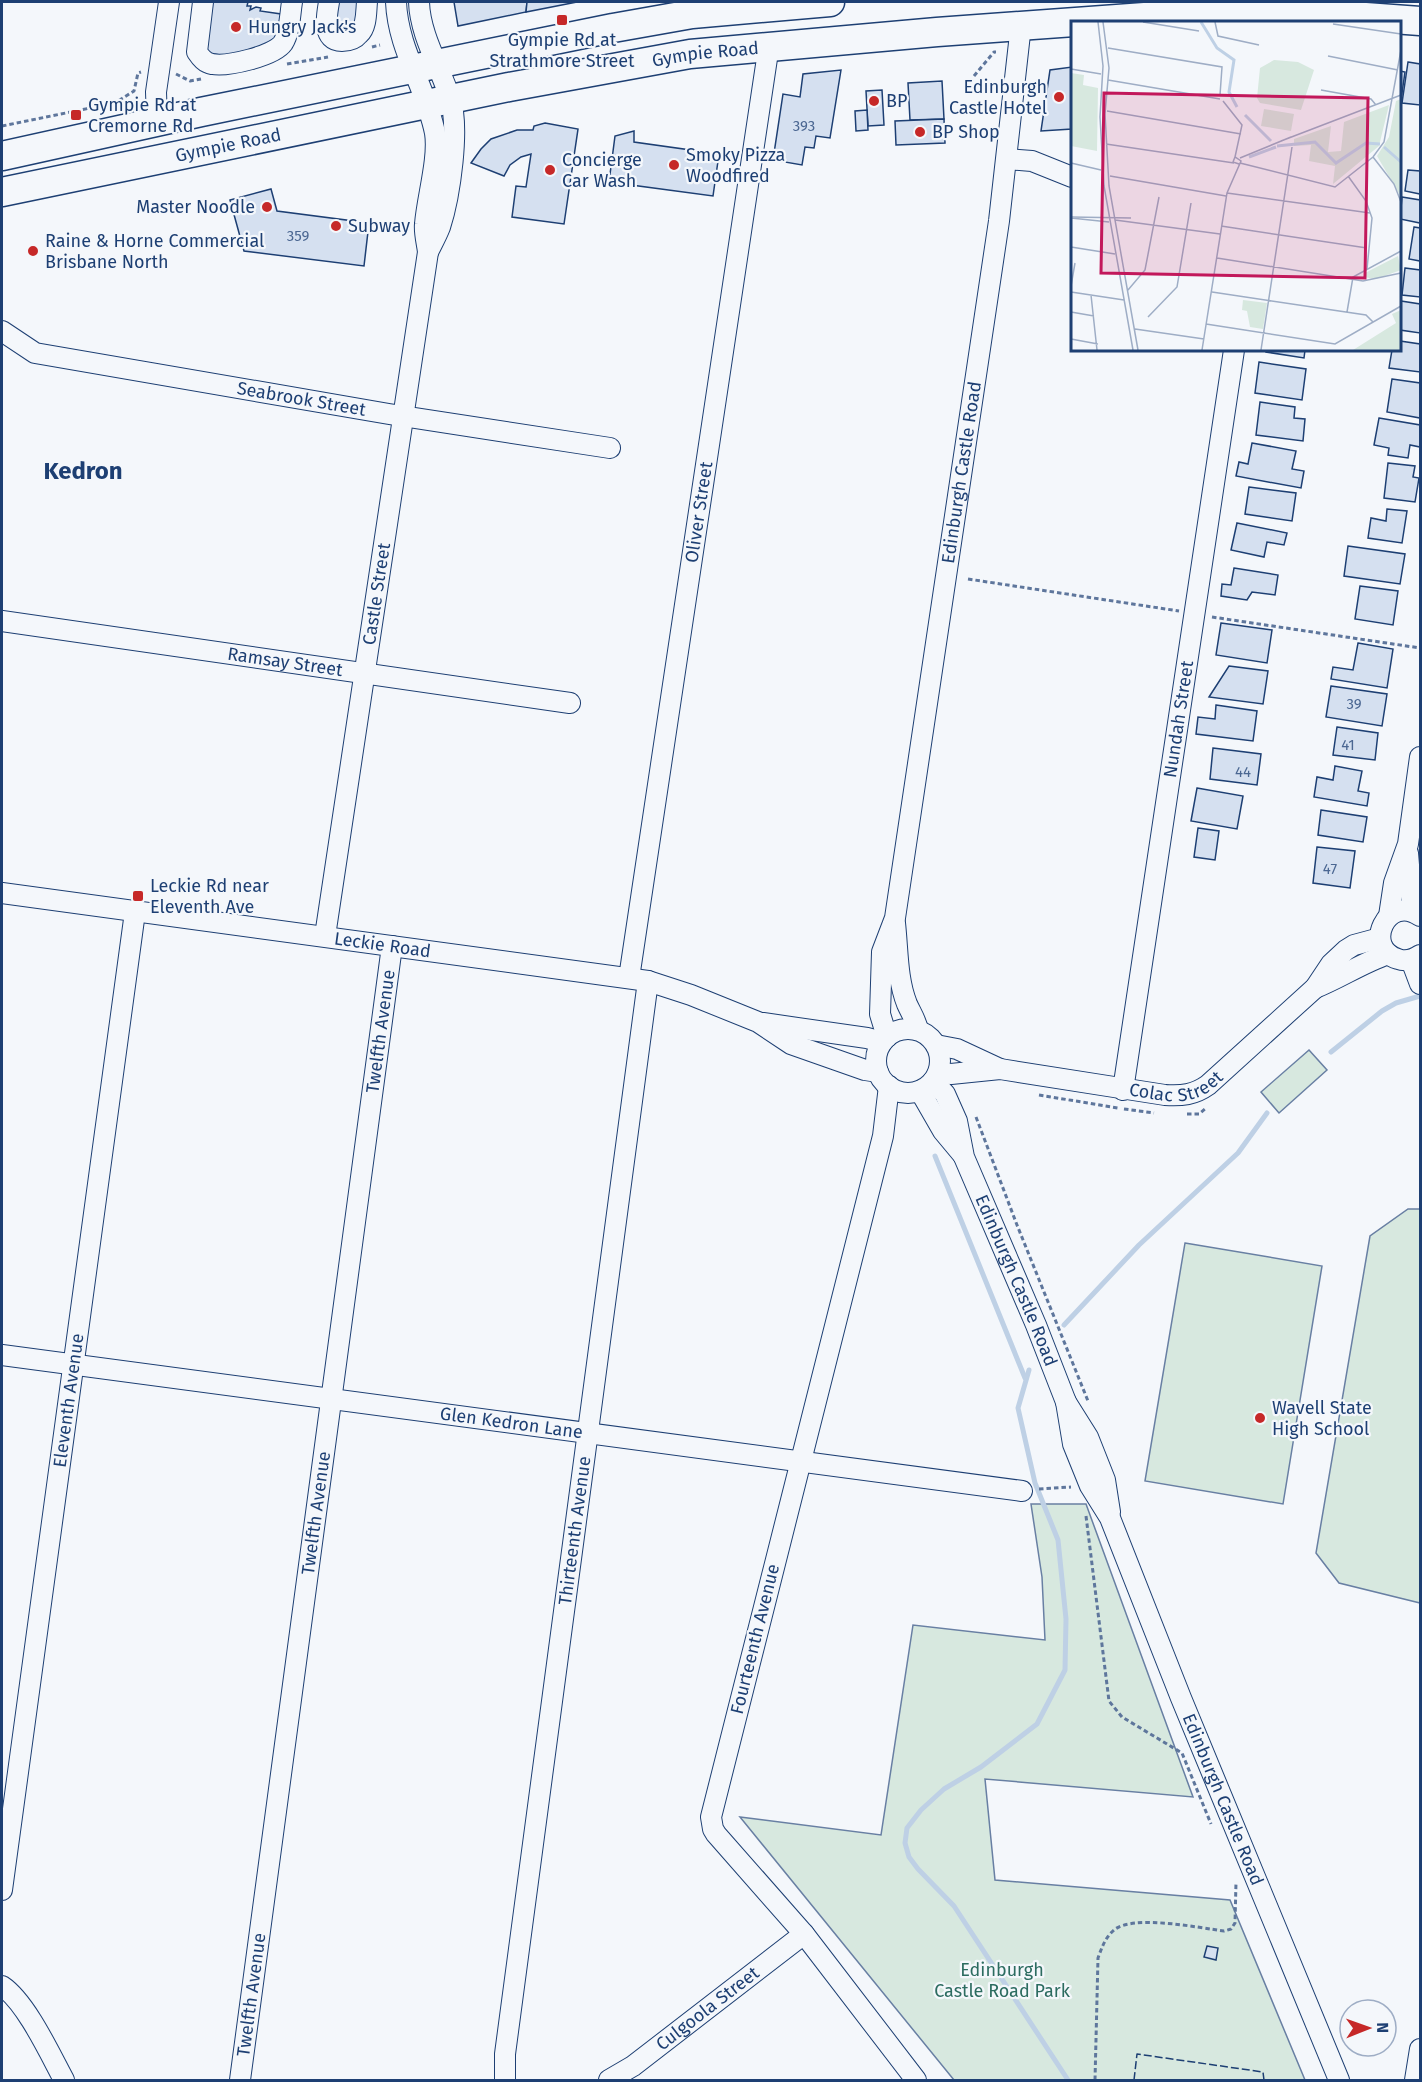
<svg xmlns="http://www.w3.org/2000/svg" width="1422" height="2082" viewBox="0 0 1422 2082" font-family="'Fira Sans',sans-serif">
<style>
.green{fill:#d7e8df;stroke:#687fa3;stroke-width:1.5}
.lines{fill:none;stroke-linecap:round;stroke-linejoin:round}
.stream{stroke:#bed0e5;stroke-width:5}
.building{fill:#d5e0f0;stroke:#1d3f73;stroke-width:1.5}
.minor-casing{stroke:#1d3f73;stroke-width:22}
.highway-casing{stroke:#1d3f73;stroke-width:31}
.path{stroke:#5e769c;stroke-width:3;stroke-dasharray:4.5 3;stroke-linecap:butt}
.minor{stroke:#f4f7fb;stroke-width:20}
.highway{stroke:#f4f7fb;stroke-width:28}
.fence{stroke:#1d3f73;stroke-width:1.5;stroke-dasharray:8 3;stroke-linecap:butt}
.poi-dot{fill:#c62828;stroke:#f4f7fb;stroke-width:2}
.labels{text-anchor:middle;stroke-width:4.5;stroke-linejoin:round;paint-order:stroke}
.number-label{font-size:15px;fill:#4b6792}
.poi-label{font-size:18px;fill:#1d3f73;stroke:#f4f7fb;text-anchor:start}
.street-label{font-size:18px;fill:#1d3f73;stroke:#f4f7fb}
.park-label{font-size:18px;fill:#2c6c60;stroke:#f4f7fb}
.district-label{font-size:24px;font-weight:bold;fill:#1d3f73;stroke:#f4f7fb}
.inset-river{fill:none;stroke:#bed0e5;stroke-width:3}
.inset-road{fill:none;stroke:#9eadc5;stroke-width:1.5}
.view{fill:#c2185b;fill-opacity:0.15;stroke:#c2185b;stroke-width:3}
.inset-edge{fill:none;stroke:#1d3f73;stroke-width:3}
</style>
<rect width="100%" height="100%" fill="#f4f7fb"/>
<!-- green -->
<g class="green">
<path d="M1309 1050 1327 1070 1279 1113 1261 1092Z"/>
<path d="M1408 1209H1420V1603L1339 1583 1316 1553 1370 1236Z"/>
<path d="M1185 1243 1322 1266 1283 1504 1145 1481Z"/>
<path d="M1031 1504H1086L1193 1797 985 1779 995 1880 1230 1900 1305 2080H954L740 1817 881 1835 913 1625 1045 1640 1042 1577Z"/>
</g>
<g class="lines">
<!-- stream -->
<g class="stream">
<path d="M1331 1052 1382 1011 1396 1003 1420 996"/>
<path d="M935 1156 1025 1378"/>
<path d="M1064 1325 1139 1245 1238 1153 1267 1113"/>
<path d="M1029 1370 1018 1408 1035 1483 1058 1540 1066 1619 1065 1670 1037 1724 981 1767 944 1789 921 1810 907 1828 905 1843 909 1857 918 1869 954 1906 1068 2080"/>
</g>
</g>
<!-- building -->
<g class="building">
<path d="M210 2H248L247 6H251L250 10 256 7 261 8 260 11 281 14 285 32 249 59 199 52Z"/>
<path d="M338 2H360L355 30 335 27Z"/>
<path d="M454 2H527L526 12 458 26Z"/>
<path d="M527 2H577L526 12Z"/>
<path d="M1408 62 1420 64V105L1402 103Z"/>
<path d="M1072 67V129L1041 131 1050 70Z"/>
<path d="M841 70 830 138 816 136 814 148 805 147 802 165 773 160 783 94 800 97 803 74Z"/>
<path d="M1400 71 1405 72 1400 107Z"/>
<path d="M942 81 944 119 910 120 908 83Z"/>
<path d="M882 90 884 125 868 126 866 91Z"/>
<path d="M867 110 868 130 856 131 855 111Z"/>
<path d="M944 119 945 143 896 145 895 121Z"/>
<path d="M545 123 578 129 564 224 512 217 516 186 526 187 531 154 521 157 510 165 504 176 471 163 481 149 491 139 517 130H533L534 126Z"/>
<path d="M634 131V142L719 154 713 196 609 182 615 136Z"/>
<path d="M1408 170 1420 171V194L1405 191Z"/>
<path d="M271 189 277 211 369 223 364 266 244 251 230 200Z"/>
<path d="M1402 197 1420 200V223L1400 219Z"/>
<path d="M1414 227 1420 228V261L1409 259Z"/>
<path d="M1405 268 1420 270V297L1402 295Z"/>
<path d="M1401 301 1420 304V333L1400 330Z"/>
<path d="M1400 341 1420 344V372L1389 368 1392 350H1400Z"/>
<path d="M1266 350H1305L1304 358 1266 352Z"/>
<path d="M1259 362 1306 369 1302 400 1255 393Z"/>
<path d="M1392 379 1420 383V418L1387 412Z"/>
<path d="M1260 402 1295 407 1294 418 1305 419 1303 441 1256 435Z"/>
<path d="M1379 418 1420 425V447L1410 445 1408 458 1388 455 1389 448 1374 445Z"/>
<path d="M1252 443 1296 451 1292 469 1304 471 1301 488 1236 476 1239 462 1248 464Z"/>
<path d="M1388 463 1415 466 1413 477 1419 478 1415 502 1384 498Z"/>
<path d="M1249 487 1296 493 1292 521 1245 514Z"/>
<path d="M1387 509 1407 511 1402 543 1368 538 1371 518 1386 521Z"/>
<path d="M1237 523 1287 533 1284 545 1267 542 1264 557 1231 550Z"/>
<path d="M1348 546 1405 554 1400 584 1344 576Z"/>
<path d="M1234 568 1278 575 1275 595 1252 592 1247 600 1221 596 1222 584 1231 585Z"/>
<path d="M1360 586 1398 591 1393 625 1355 619Z"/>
<path d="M1221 623 1272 630 1267 663 1216 655Z"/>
<path d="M1358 643 1393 649 1387 688 1331 679 1333 667 1353 670Z"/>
<path d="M1229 666 1268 671 1263 704 1209 697Z"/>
<path d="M1331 686 1387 694 1382 726 1326 717Z"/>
<path d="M1216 705 1257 711 1253 741 1196 734 1198 717 1215 719Z"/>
<path d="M1337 727 1378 733 1375 760 1333 755Z"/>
<path d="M1213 748 1261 754 1257 785 1210 779Z"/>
<path d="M1335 766 1362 771 1358 791 1369 793 1367 806 1314 797 1317 777 1333 780Z"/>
<path d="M1197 788 1243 796 1237 829 1191 821Z"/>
<path d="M1321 810 1367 817 1363 842 1318 835Z"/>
<path d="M1198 828 1219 831 1215 860 1194 857Z"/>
<path d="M1317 847 1355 851 1350 888 1313 883Z"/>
<path d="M1207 1946 1218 1948 1216 1960 1204 1957Z"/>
</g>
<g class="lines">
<!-- minor casing -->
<g class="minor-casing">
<g id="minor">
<path d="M203 2 197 52C201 58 205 63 212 64 227 67 274 56 283 43 290 32 290 14 292 2"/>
<path d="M329 2C327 14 321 41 342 41 348 41 355 39 359 34 367 27 366 11 367 2"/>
<path d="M419 2C420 35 440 67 450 98 460 128 450 196 440 227 437 235 432 244 428 252"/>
<path d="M157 121 156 92 169 2"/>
<path d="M1007 159 1032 161 1072 177"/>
<path id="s1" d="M2 331 35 353 389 414 610 448"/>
<path id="s2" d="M2 621 570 703"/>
<path d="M1408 853 1412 901V911"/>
<path id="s3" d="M2 893 648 981 691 995 758 1022 791 1044 865 1070 878 1072"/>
<path d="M1389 916 1394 883 1408 844 1420 757"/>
<path d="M1420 916C1387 893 1362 948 1398 959 1406 962 1414 959 1420 955"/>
<path d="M895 923C898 950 897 979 907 1004 911 1013 916 1020 918 1030"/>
<path id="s4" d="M325 936 428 252C427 243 424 233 425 224 427 198 439 158 435 133 426 87 398 50 396 2"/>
<path d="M1411 960 1420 984"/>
<path id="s5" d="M629 978 769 45"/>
<path d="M1315 988C1340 978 1362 963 1388 954"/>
<path d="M763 1023 867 1038 882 1042"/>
<circle cx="908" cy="1061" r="32"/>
<path id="s6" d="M887 1037 880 1014 882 952 895 918 999 221 1021 25"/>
<path d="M936 1045 957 1049 1000 1069"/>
<path id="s7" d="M938 1073 951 1074 1000 1069 1165 1095C1182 1096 1194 1095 1208 1085L1315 988 1331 964 1346 950 1354 945 1380 938"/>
<path id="s8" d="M933 1081 945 1094 957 1121 964 1157 1036 1325 1066 1402 1088 1437 1105 1480 1110 1512"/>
<path d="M889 1086 883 1136 711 1817 713 1829 716 1834 804 1934 916 2080"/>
<path id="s9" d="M1123 1090 1234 350"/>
<path d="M920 1091 943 1131 963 1155"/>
<path id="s10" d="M2 1355 1022 1491"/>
<path id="s11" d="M1066 1402 1073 1444 1090 1486 1110 1518 1181 1698 1339 2080"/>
<path id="s12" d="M2 1890 135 912"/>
<path d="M2 1986C26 2002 50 2054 64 2080"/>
<path id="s13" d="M240 2080 392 946"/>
<path id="s14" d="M505 2080V2054L648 981"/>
<path id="s15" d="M609 2080 633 2066 804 1934"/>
<path d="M1415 2080 1420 2049"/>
</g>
</g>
<!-- highway casing -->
<g class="highway-casing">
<g id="highway">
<path d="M2 156 201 112 613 28 692 14 830 2"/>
<path id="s16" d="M2 192 509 87 690 54 937 32 1213 12 1284 11 1420 21"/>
</g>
</g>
<!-- path -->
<g class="path">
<path d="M372 47 380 45"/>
<path d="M287 64 328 57"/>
<path d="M176 74 190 81 201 79"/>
<path d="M974 76 994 52H996"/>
<path d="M2 126 115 103 134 91 138 73 141 72"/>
<path d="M968 579 1179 611"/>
<path d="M1212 617 1420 648"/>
<path d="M1039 1095 1118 1108"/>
<path d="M1124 1109 1154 1113"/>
<path d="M1187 1114H1199L1205 1109"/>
<path d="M976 1117 1017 1225 1088 1401"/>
<path d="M1039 1489 1071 1487"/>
<path d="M1086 1516 1109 1701 1122 1717 1182 1753 1211 1824"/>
<path d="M1095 2080 1098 1958C1102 1947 1105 1938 1114 1930 1133 1914 1200 1928 1224 1931L1231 1929 1235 1923 1236 1882"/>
</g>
<!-- minor -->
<use href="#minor" class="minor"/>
<!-- highway -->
<use href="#highway" class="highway"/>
<!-- fence -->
<path class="fence" d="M1134 2080 1137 2054 1263 2072 1264 2080"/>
</g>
<!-- markers -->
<g class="poi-dot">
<rect x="556" y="14" width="12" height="12" rx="3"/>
<circle cx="236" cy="27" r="6"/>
<circle cx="1059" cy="97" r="6"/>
<circle cx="874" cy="101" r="6"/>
<rect x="70" y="109" width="12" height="12" rx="3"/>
<circle cx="920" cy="132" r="6"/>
<circle cx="674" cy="165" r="6"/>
<circle cx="550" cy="170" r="6"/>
<circle cx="267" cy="207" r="6"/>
<circle cx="336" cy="226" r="6"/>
<circle cx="33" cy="251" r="6"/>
<rect x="132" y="890" width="12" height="12" rx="3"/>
<circle cx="1260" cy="1418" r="6"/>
</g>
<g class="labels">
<!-- number labels -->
<g class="number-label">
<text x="804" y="131">393</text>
<text x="298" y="241">359</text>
<text x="1354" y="709">39</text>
<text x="1348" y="750">41</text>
<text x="1243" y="777">44</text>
<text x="1330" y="874">47</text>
</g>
<!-- poi labels -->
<g class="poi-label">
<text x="248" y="33">Hungry Jack's</text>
<text x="562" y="46" text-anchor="middle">Gympie Rd at<tspan x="562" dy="21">Strathmore Street</tspan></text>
<text x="1047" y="93" text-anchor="end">Edinburgh<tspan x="1047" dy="21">Castle Hotel</tspan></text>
<text x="886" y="107">BP</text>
<text x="88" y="111">Gympie Rd at<tspan x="88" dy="21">Cremorne Rd</tspan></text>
<text x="932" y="138">BP Shop</text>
<text x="686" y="161">Smoky Pizza<tspan x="686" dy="21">Woodfired</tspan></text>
<text x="562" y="166">Concierge<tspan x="562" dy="21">Car Wash</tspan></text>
<text x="255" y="213" text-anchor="end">Master Noodle</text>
<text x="348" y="232">Subway</text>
<text x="45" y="247">Raine &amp; Horne Commercial<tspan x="45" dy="21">Brisbane North</tspan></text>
<text x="150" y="892">Leckie Rd near<tspan x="150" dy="21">Eleventh Ave</tspan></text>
<text x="1272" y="1414">Wavell State<tspan x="1272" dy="21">High School</tspan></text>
</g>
<!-- street labels -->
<g class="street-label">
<text dy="6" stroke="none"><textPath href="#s16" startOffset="717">Gympie Road</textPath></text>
<text dy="6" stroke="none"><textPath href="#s16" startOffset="231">Gympie Road</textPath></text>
<text dy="6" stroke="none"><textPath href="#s1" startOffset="310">Seabrook Street</textPath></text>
<text dy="6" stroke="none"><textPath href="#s6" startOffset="573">Edinburgh Castle Road</textPath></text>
<text dy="6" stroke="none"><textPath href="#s5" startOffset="471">Oliver Street</textPath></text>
<text dy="6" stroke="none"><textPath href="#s4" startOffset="346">Castle Street</textPath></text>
<text dy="6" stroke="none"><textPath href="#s2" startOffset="286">Ramsay Street</textPath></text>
<text dy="6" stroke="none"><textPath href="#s9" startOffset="375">Nundah Street</textPath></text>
<text dy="6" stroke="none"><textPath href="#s3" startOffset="384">Leckie Road</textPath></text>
<text dy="6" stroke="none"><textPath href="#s13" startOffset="1058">Twelfth Avenue</textPath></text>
<text dy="6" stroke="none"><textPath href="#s7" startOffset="242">Colac Street</textPath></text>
<text dy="6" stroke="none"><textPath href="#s8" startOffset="218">Edinburgh Castle Road</textPath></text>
<text dy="6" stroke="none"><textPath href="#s12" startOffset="494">Eleventh Avenue</textPath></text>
<text dy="6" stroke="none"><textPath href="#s10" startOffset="514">Glen Kedron Lane</textPath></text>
<text dy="6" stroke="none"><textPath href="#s13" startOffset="572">Twelfth Avenue</textPath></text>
<text dy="6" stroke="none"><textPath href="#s14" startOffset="554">Thirteenth Avenue</textPath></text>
<text transform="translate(755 1639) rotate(-76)" y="6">Fourteenth Avenue</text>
<text dy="6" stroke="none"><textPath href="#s11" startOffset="429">Edinburgh Castle Road</textPath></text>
<text dy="6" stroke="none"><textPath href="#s13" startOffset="86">Twelfth Avenue</textPath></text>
<text dy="6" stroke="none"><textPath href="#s15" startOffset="122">Culgoola Street</textPath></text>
</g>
<!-- park labels -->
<g class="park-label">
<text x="1002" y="1976">Edinburgh<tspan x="1002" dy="21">Castle Road Park</tspan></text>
</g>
<!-- district labels -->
<g class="district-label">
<text x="83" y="479">Kedron</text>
</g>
</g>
<!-- overview -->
<g transform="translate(1071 21)">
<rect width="330" height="330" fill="#f4f7fb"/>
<path d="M203 39 227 41 243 49 230 89 189 82 186 77 189 47ZM0 52 13 54 12 64 27 67 26 130 0 125ZM330 78V176L306 135 318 116 325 80ZM318 84 308 125 262 163 264 145 238 140 240 124 223 125V118L260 105 257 131 270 130 273 101ZM193 88 223 93 220 110 190 105ZM327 235 330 249 305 258 292 256 294 252ZM172 279 196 282 192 308 179 306 176 290 171 289ZM330 289V329H282L325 302 321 293Z" fill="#d7e8df"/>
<path class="inset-river" d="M130 1 146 27 163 39 158 71 166 86M174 94 200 120M206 125 244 121 265 142 295 122 309 123M313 126 330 141M178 136 205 126"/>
<path class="inset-road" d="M27 1 32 45 29 96 33 165 62 329M32 1 38 47 34 93 38 165 67 329M72 1 128 10M144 1 147 15 188 24M262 3 330 13M37 27 151 46 149 74M257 35 327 49M0 48 30 53M37 59 149 78M250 69 300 78 305 84M152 80 171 104 164 136M36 90 170 113M210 120 330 74M35 123 163 142M302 136 323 163 330 181M169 137 220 116M0 142 30 149M169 142 264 166 302 136 313 121 330 29M39 155 155 175M277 155 295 180 301 197 296 248M156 172 299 192M0 196 60 197M0 197 38 201M44 199 149 213M150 205 296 227M0 226 44 233M146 237 292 260 330 252M0 265 4 242M57 269 74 249 88 176M0 271 53 279M141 271 295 294 302 301M20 274 26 329M0 291 23 295M276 291 282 256 330 230M77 296 106 266 120 182M135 303 264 323 330 285M64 308 133 318M0 318 27 323M131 329 156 172 170 140 164 136 162 141 168 143M190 329 221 126"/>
<path class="view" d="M33 72 297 77 294 257 30 252Z"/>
<rect width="330" height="330" class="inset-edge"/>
</g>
<!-- border -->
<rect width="1422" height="2082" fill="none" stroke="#1d3f73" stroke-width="6"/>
<!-- north arrow -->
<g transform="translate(1368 2028) rotate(89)"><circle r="28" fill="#f4f7fb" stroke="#9eadc5" stroke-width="1.5"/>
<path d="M0-4.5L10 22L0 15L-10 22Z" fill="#c62828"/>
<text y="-9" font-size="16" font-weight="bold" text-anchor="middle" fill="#1d3f73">N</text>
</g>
</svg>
